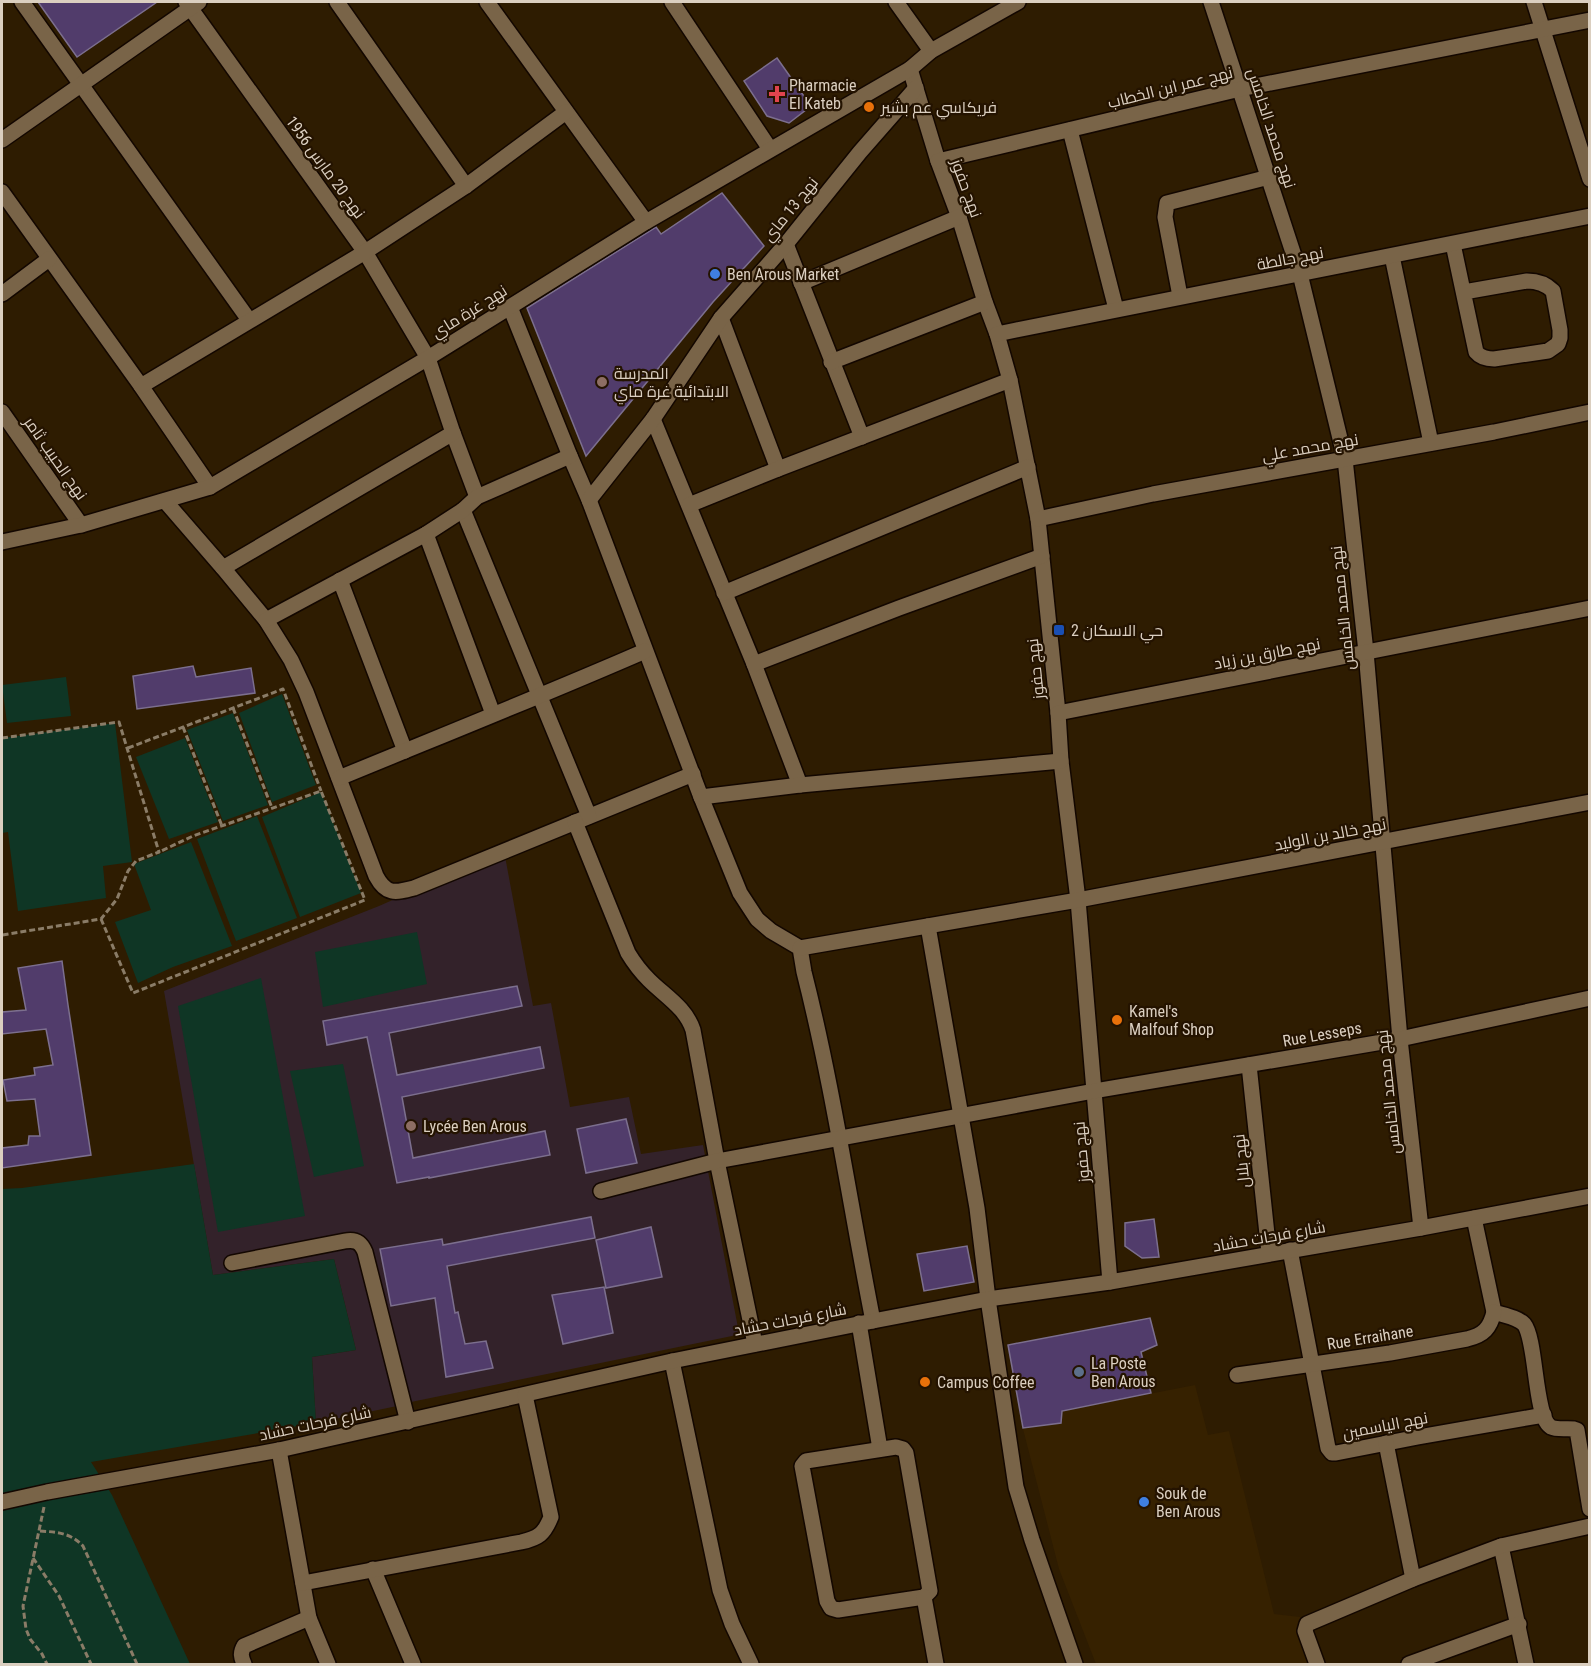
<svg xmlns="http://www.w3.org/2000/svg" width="1591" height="1666" viewBox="0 0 1591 1666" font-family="'Roboto Condensed',Cairo,sans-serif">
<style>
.built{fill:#362100}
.education{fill:#33222a}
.green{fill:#0f3625}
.building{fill:#513c6b;stroke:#7c6f8e;stroke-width:1.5}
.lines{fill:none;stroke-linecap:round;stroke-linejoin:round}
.minor-casing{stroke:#130700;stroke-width:18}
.path{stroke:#8a7c67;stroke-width:3;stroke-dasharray:6 3;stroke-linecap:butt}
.minor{stroke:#796448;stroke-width:15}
.health-dot{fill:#e0444e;stroke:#241300;stroke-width:2}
.food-dot{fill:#e8710a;stroke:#241300;stroke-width:2}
.shop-dot{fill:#3f7fe0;stroke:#241300;stroke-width:2}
.education-dot{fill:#8d6e63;stroke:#241300;stroke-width:2}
.transit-dot{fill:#1a4fb4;stroke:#241300;stroke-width:2}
.service-dot{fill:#5c6f8a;stroke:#241300;stroke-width:2}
.labels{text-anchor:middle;stroke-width:4.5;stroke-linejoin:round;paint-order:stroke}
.poi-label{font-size:16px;fill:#dbcfc0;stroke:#241300;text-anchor:start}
.street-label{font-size:16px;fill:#dbcfc0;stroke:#241300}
</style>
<rect width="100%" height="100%" fill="#2e1c01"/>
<!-- built -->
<path class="built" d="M1195 1385 1208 1435 1229 1431 1274 1614 1300 1617 1310 1664H1096L1059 1569 1023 1429 1061 1423 1062 1411Z"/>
<!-- education -->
<path class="education" d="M504 851 533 1006 551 1003 570 1107 629 1097 641 1154 703 1145 739 1333 732 1336 411 1402 406 1395 397 1406 316 1423 312 1357 356 1350 334 1259 213 1275 164 991 379 906Z"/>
<!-- green -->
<g class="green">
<path d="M66 677 71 716 7 723 2 685Z"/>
<path d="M282 694 316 785 272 802 239 713Z"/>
<path d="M233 713 268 805 223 821 187 730Z"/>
<path d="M115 723 132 862 103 866 106 898 18 911 8 832 2 833V738Z"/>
<path d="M185 738 218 822 169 839 136 757Z"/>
<path d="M321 792 361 893 300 917 262 817Z"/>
<path d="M257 816 297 918 236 941 197 839Z"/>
<path d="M191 842 232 946 173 967 138 983 115 922 151 910 134 864Z"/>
<path d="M417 932 427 984 323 1007 315 952Z"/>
<path d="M261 978 305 1216 218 1232 178 1006Z"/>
<path d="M343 1064 364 1166 314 1177 290 1071Z"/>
<path d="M194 1164 213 1275 334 1259 356 1350 312 1357 316 1423 91 1462 112 1495 190 1664H2V1189L22 1188Z"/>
</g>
<!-- building -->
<g class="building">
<path d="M38 2H157L77 57Z"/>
<path d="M777 58 811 106 789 123 767 116 744 81Z"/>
<path d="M722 193 764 246 713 302 586 456 527 308 656 227 661 234Z"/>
<path d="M193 666 196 677 251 668 255 693 137 709 133 676Z"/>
<path d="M62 961 68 1005 91 1155 2 1168V1148L28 1145 29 1136H40L35 1099 7 1101 3 1080 35 1075 34 1068 53 1065 46 1029 2 1034V1012L26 1010 18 968Z"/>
<path d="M517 986 522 1006 389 1033 397 1075 540 1047 544 1068 402 1097 413 1158 545 1131 550 1155 429 1178V1177L397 1183 367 1037 327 1045 323 1021Z"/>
<path d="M626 1119 637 1163 586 1173 577 1129Z"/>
<path d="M591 1217 595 1238 447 1266 455 1313 458 1312 465 1344 486 1341 493 1368 446 1377 435 1298 391 1306 380 1249 442 1239 443 1245Z"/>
<path d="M1154 1219 1159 1257 1142 1258 1125 1246V1223Z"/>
<path d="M651 1227 662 1277 606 1288 596 1240Z"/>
<path d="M967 1246 974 1282 924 1291 917 1254Z"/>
<path d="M604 1287 613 1333 563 1344 552 1295Z"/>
<path d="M1150 1318 1157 1345 1141 1352 1151 1393 1062 1411 1061 1423 1023 1428 1008 1345Z"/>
</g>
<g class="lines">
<!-- minor casing -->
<g class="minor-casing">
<g id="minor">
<path d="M22 2 249 320"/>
<path d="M186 2 365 252 428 358 453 433 477 497"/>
<path d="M337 2 466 186"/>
<path d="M487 2 646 222"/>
<path d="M672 2 770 149"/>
<path d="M896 2 931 51"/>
<path d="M1211 2 1300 274 1345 459 1366 652 1400 1039 1421 1228"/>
<path d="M1534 2 1590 179"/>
<path d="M910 69 938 161 959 217 985 302 997 334 1010 380 1038 519 1058 713 1061 761 1078 900 1110 1282"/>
<path d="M1070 130 1116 309"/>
<path d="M2 140 199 2"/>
<path d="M938 161 1240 89 1590 20"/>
<path d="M2 192 141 386 210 487"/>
<path d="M786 244 862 437"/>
<path d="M1453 244 1476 352C1481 358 1487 359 1494 359L1548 351 1558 344 1560 338V330L1553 291C1545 283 1537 281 1527 281L1464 292"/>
<path d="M1392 256 1431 443"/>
<path d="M801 283 959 217"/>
<path d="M2 294 49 259"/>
<path d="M1180 296 1165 217 1167 203 1269 177"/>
<path d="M510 307 570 456 589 500 701 797 740 893 757 919 771 931 800 948 804 972C833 1086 850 1205 873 1321"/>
<path d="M721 318 778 469"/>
<path d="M997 334C1194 293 1392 257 1590 216"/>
<path d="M831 362 985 302"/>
<path d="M141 386 365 252 466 186 566 112"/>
<path d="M2 412 81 525"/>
<path d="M653 419 754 664 800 785"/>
<path d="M589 500 653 419 721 318 786 244 860 152 916 88"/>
<path d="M165 501 223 568 266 620 291 660 306 692 376 876C386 895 395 893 414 888L693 774"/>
<path d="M689 505 778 469 1010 380"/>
<path d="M463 510 589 816"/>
<path d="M1038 519 1153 494 1494 432 1590 412"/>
<path d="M426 534 493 714"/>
<path d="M2 542 81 525 210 487 428 358 646 222 910 69 931 51 1018 2"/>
<path d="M223 568 453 433"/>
<path d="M340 580 405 751"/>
<path d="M724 593 1028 467"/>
<path d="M266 620 426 534 463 510 477 497 570 456"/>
<path d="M754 664 899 608 1042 556"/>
<path d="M1058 713 1590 608"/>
<path d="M339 778C441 736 544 695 645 651"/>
<path d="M701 797 800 785 1061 761"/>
<path d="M575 822 628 953C634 963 641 972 649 980 665 996 686 1008 693 1030L717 1161 755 1344"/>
<path d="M928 926 977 1208 988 1299 1016 1487 1032 1540 1075 1664"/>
<path d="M800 948 1078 900 1590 802"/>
<path d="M1249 1065 1269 1253"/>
<path d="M601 1191 717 1161 1094 1091 1400 1039 1590 998"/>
<path d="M1474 1218 1494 1312C1503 1315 1517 1317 1524 1324 1537 1340 1534 1418 1551 1427 1557 1430 1567 1428 1574 1429L1577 1430 1590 1509"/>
<path d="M1290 1250 1328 1448 1332 1453H1336L1418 1437 1544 1415"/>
<path d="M232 1263 345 1241C355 1239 361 1242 365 1252L408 1422"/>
<path d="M859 1323 880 1449"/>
<path d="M672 1361 720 1590 732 1624 751 1664"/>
<path d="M1237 1375 1390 1353 1467 1339C1484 1335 1490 1328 1494 1312"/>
<path d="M1386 1443 1413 1579"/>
<path d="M896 1447 903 1449 906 1453 930 1591 924 1597 838 1610 831 1608 827 1601 802 1466 806 1461Z"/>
<path d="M279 1450 309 1618 328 1664"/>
<path d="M2 1502 47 1492 279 1450 672 1361 873 1321 988 1299 1110 1282 1421 1228 1590 1196"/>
<path d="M1501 1546 1526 1664"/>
<path d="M373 1569 413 1664"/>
<path d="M303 1583 521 1542C539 1538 544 1534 551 1517L525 1395"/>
<path d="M924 1597 936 1664"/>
<path d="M244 1664C241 1657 240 1653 244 1646L309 1618"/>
<path d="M1317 1664 1305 1631 1307 1624 1413 1579 1501 1546 1590 1526"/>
<path d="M1409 1664 1519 1624"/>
</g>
</g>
<!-- path -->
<g class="path">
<path d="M233 708 272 808"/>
<path d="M183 727 222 826"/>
<path d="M2 738 119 722 159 852 136 861 128 871 117 899 101 919 2 935"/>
<path d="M128 748 283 689 321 791"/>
<path d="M101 919 133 993 365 900 321 791 193 836 159 852"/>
<path d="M44 1507 23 1606 26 1629 30 1639 42 1654 47 1664"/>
<path d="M40 1531C57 1532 71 1533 83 1546L137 1664"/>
<path d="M33 1558 59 1596 91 1664"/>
</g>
<!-- minor -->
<use href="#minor" class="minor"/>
</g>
<!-- markers -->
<path class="health-dot" d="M774 85h6v6h6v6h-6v6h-6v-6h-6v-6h6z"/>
<g class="food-dot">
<circle cx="869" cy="107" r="6"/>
<circle cx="1117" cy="1020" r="6"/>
<circle cx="925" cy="1382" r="6"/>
</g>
<g class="shop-dot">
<circle cx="715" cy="274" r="6"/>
<circle cx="1144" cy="1502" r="6"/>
</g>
<g class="education-dot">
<circle cx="602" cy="382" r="6"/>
<circle cx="411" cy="1126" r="6"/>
</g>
<rect class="transit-dot" x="1053" y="624" width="12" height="12" rx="3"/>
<circle class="service-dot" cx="1079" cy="1372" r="6"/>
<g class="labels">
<!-- poi labels -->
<g class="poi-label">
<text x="789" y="91">Pharmacie<tspan x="789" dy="18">El Kateb</tspan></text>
<text x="881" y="113">فريكاسي عم بشير</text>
<text x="727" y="280">Ben Arous Market</text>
<text x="614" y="379">المدرسة<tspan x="614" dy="18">الابتدائية غرة ماي</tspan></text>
<text x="1071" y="636">حي الاسكان 2</text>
<text x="1129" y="1017">Kamel's<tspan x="1129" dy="18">Malfouf Shop</tspan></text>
<text x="423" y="1132">Lycée Ben Arous</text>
<text x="1091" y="1369">La Poste<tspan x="1091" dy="18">Ben Arous</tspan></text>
<text x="937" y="1388">Campus Coffee</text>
<text x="1156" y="1499">Souk de<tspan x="1156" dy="18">Ben Arous</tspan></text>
</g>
<!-- street labels -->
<g class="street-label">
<text transform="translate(1170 87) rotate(-14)" y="6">نهج عمر ابن الخطاب</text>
<text transform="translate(1272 128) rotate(72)" y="6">نهج محمد الخامس</text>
<text transform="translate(326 167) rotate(54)" y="6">نهج 20 مارس 1956</text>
<text transform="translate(967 188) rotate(70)" y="6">نهج حفوز</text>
<text transform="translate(790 209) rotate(-51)" y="6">نهج 13 ماي</text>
<text transform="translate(1290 258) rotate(-11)" y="6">نهج جالطة</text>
<text transform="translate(469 311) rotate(-32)" y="6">نهج غرة ماي</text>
<text transform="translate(1310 447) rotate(-10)" y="6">نهج محمد علي</text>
<text transform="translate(56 458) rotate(55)" y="6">نهج الحبيب ثامر</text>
<text transform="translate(1342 608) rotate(-96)" y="6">نهج محمد الخامس</text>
<text transform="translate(1267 653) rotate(-11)" y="6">نهج طارق بن زياد</text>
<text transform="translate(1035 669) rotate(-96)" y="6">نهج حفوز</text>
<text transform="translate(1330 834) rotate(-11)" y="6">نهج خالد بن الوليد</text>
<text transform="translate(1322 1034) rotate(-10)" y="6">Rue Lesseps</text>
<text transform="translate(1388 1092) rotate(-96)" y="6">نهج محمد الخامس</text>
<text transform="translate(1081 1152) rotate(-95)" y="6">نهج حفوز</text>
<text transform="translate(1241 1161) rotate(-96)" y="6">نهج بلال</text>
<text transform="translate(1269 1236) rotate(-10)" y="6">شارع فرحات حشاد</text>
<text transform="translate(790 1319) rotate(-11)" y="6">شارع فرحات حشاد</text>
<text transform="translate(1370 1337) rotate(-9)" y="6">Rue Erraihane</text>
<text transform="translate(315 1423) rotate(-12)" y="6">شارع فرحات حشاد</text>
<text transform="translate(1385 1425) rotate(-11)" y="6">نهج الياسمين</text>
</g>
</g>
<!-- border -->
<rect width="1591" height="1666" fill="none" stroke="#dbcfc0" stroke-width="6"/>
</svg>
